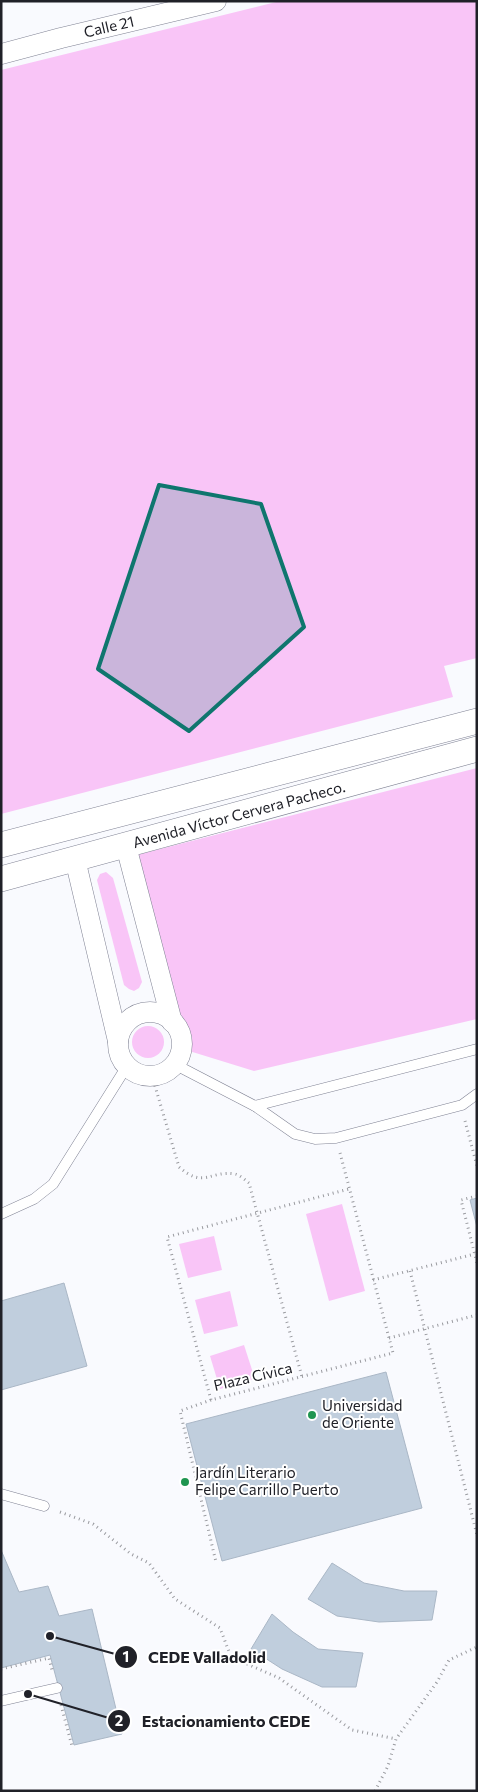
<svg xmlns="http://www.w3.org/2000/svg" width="478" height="1792" viewBox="0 0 478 1792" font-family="Commissioner,sans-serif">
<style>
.green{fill:#f9c5f7}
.building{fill:#c0cedd;stroke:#aab7c6}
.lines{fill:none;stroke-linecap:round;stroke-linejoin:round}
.service-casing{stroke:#808394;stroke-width:11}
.minor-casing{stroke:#808394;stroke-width:21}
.tertiary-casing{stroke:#808394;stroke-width:26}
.path{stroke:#999a9f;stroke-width:3;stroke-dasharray:1 4;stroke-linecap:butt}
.service{stroke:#fff;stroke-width:10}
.minor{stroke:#fff;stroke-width:20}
.tertiary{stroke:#fff;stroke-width:25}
.marked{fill:#0f766e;fill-opacity:0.2;stroke:#0f766e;stroke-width:4;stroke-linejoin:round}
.poi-dot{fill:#1f9550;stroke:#fff;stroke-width:2}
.labels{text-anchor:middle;stroke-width:4;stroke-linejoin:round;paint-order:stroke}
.street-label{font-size:15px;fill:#202128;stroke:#fff}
.poi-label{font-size:15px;fill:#202128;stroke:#fff;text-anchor:start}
.leader{fill:none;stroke:#202128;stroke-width:2}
.callout-dot{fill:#202128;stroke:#fff;stroke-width:2}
.mark-label{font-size:15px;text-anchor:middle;font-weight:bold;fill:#fff}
.callout-label{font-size:16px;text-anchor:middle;font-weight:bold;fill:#202128;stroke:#fff;stroke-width:4;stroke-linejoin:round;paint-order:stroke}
</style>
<rect width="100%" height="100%" fill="#f9fafe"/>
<!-- green -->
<g class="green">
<path d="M280 1H477V658L444 666 453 697 1 814V70Z"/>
<path d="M477 768V1019L254 1071 186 1050 129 857Z"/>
<path d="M106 872 113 878 142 982 139 988 134 991 129 989 124 985 97 880 100 874Z"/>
<circle cx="148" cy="1042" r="16"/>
<path d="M342 1204 365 1291 329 1301 306 1214Z"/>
<path d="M214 1236 222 1270 188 1278 179 1244Z"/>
<path d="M230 1291 238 1326 204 1334 195 1300Z"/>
<path d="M244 1345 255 1379 220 1389 210 1356Z"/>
</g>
<!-- building -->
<g class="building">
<path d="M477 1198V1227L470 1200Z"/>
<path d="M64 1283 87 1366 1 1390V1301Z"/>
<path d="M386 1372 422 1508 222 1561 186 1424Z"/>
<path d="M1 1550 19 1592 48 1586 59 1616 92 1609 122 1734 74 1745 50 1655 1 1668Z"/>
<path d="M332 1563 364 1583 404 1591H437L432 1620 379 1622 337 1616 308 1599Z"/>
<path d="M272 1614 293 1632 318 1649 363 1653 356 1687H322L282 1669 251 1649Z"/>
</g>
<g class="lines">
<!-- service casing -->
<g class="service-casing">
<g id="service">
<path d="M174 1064 255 1106 295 1134 315 1139 336 1138 462 1105 477 1094"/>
<path d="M255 1106 477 1049"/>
<path d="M1 1214 34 1199 53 1184 127 1066"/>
<path d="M1 1494 44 1506"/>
<path d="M1 1701 57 1688"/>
</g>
</g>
<!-- minor casing -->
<g class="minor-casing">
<g id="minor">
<path d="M1 54 61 38 216 1"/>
<path d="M126 846 172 1022"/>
<path d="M75 859 118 1041"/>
<circle cx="150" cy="1044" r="32"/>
</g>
</g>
<!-- tertiary casing -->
<g class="tertiary-casing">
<g id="tertiary">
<path d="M1 845 477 721"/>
<path d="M1 879 477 749"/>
</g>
</g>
<!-- path -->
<g class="path">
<path d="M152 1076 179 1167C204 1189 210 1170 235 1174 240 1175 245 1180 249 1183L302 1377"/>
<path d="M465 1121 477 1166"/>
<path d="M340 1153 393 1353 211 1400 167 1237 349 1189"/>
<path d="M477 1196 461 1200 477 1263"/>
<path d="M410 1271 477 1535"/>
<path d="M373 1280 475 1254"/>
<path d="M389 1338 477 1315"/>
<path d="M211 1400 180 1411 216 1562"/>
<path d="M60 1512 93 1524 131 1554 149 1563 175 1599 220 1628 231 1657 279 1678 352 1730 396 1739"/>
<path d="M1 1669 49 1658 52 1670"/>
<path d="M61 1705 72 1746"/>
<path d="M375 1791 388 1766 396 1739 437 1682 449 1660 477 1647"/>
</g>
<!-- service -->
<use href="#service" class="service"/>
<!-- minor -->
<use href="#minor" class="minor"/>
<!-- tertiary -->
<use href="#tertiary" class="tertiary"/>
</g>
<!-- marked area -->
<path class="marked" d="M159 485 261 504 304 627 189 731 98 669Z"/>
<!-- markers -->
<g class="poi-dot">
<circle cx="312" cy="1415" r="5"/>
<circle cx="185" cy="1482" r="5"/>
</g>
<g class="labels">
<!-- street labels -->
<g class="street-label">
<text transform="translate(109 27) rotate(-13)" y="5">Calle 21</text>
<text transform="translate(239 815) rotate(-15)" y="5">Avenida Víctor Cervera Pacheco.</text>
<text transform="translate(253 1377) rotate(-13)" y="5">Plaza Cívica</text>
</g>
<!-- poi labels -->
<g class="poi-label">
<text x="322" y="1411">Universidad<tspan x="322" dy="17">de Oriente</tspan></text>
<text x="195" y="1478">Jardín Literario<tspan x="195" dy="17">Felipe Carrillo Puerto</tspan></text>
</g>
</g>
<!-- callouts -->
<path class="leader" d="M50 1636L126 1657M28 1694L119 1721"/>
<g class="callout-dot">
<circle cx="50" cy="1636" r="5"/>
<circle cx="28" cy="1694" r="5"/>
<circle cx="126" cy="1657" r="12"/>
<circle cx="119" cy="1721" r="12"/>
</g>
<g class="mark-label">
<text x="126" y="1662">1</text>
<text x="119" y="1726">2</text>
</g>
<g class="callout-label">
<text x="207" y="1663">CEDE Valladolid</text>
<text x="226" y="1727">Estacionamiento CEDE</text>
</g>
<!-- border -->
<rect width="478" height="1792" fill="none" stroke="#202128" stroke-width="5"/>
</svg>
